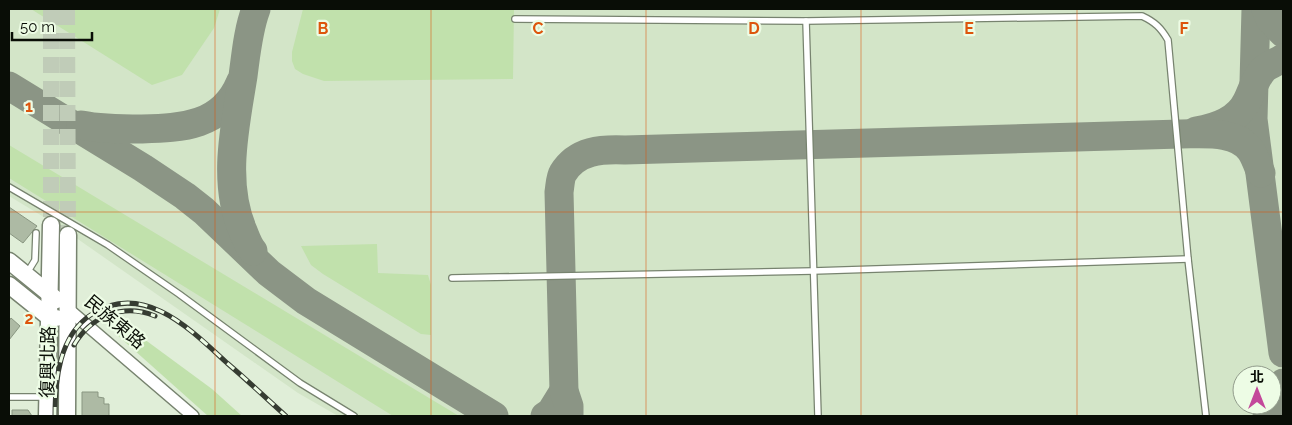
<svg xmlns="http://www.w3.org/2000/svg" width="1292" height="425" viewBox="0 0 1292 425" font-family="Raleway,'Noto Sans TC',sans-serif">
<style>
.built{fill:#d3e5c8;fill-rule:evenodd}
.green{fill:#c1e1ac}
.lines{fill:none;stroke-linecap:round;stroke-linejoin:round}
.taxiway{stroke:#8b9585;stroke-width:29}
.building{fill:#adbaa4;stroke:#899681}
.secondary-tunnel{stroke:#c0ccb8;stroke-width:16;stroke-dasharray:16 8;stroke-linecap:butt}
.lane-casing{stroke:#77836f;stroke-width:8}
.street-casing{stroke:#77836f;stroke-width:14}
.secondary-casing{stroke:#77836f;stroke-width:19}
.lane{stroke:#fff;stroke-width:5.5}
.street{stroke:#fff;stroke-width:11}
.secondary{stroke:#fff;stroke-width:16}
.rail-casing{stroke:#363c32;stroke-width:5}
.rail{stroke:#edfce5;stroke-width:3;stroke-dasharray:9;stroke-linecap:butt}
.grid{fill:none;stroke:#dd550c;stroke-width:1;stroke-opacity:0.55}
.labels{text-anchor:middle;stroke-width:4.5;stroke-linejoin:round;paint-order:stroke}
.street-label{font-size:18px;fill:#090d06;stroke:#edfce5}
.grid-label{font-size:16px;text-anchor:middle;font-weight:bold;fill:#dd550c;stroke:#edfce5;stroke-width:4.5;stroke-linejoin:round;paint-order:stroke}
</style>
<rect width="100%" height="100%" fill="#e0eed8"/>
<!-- built -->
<path class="built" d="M9 9H1283V416H338L298 393 62 228 9 196ZM1242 375H1272V405H1242Z"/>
<!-- green -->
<g class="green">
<path d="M31 9H220L214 28 182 75 152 85Z"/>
<path d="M303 9H989L514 10 513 79 324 81 303 74 295 69 292 61V52Z"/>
<path d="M9 145 459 416H393L9 178Z"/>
<path d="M377 244 378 273 428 275 431 285V335L421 334 323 274 311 265 301 246Z"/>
<path d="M125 325 212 389 242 416H208L115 333Z"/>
</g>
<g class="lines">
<!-- taxiway -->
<g class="taxiway">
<path d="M1256 9 1253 119 1283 353"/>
<path d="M1266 9 1270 19 1283 33"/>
<path d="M9 86 143 168 185 196 204 211 269 273 306 301 494 416"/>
<path d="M81 125C101 129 121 129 142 129 182 128 222 126 240 83"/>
<path d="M1196 131C1215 128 1238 120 1247 101 1252 91 1255 79 1263 70 1268 65 1277 62 1283 58"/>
<path d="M253 251C248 245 246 238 243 231 222 182 235 127 243 76 246 54 248 30 256 9"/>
<path d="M545 416 551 412 564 391"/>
<path d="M569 416V406L564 391 559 192C560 187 560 178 563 173 577 150 602 149 625 150L1181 134C1203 134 1237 130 1251 151 1255 157 1258 166 1261 173"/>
<path d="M1267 416 1278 404 1283 383"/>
</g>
</g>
<!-- building -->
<g class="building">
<path d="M9 207 37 226 23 243 9 233Z"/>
<path d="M11 318 20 326 9 340V321Z"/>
<path d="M82 392H98V397L104 398V404H109V416H82Z"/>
<path d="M12 410H28L32 416H12Z"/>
</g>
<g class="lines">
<!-- secondary-tunnel -->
<g class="secondary-tunnel">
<path d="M51 9V225"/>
<path d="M67 9 68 235"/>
</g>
<!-- lane casing -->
<g class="lane-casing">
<g id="lane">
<path d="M515 19 806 21 1142 16C1155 22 1161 28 1168 40L1188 259 1206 416"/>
<path d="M806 21 818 416"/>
<path d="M9 187 108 245 179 294 300 383 354 416"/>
<path d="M27 273 35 260 36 233"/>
<path d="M452 278 813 271 1188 259"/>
<path d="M9 397H46"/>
</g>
</g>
<!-- street casing -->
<g class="street-casing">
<path id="street" d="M68 309 193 416"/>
</g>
<!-- secondary casing -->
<g class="secondary-casing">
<g id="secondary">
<path d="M9 261 57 300"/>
<path d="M9 285 50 318H56"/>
<path d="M47 416 51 225"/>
<path d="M67 416 68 235"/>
</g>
</g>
<!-- lane -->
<use href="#lane" class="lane"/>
<!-- street -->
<use href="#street" class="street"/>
<!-- secondary -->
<use href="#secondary" class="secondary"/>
<!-- rail casing -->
<g class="rail-casing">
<g id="rail">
<path d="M74 345C91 316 123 303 155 316"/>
<path d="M55 416C55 380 59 335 92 314 144 281 191 330 227 363 247 380 266 398 286 416"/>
</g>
</g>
<!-- rail -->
<use href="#rail" class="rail"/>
</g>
<!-- grid -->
<path class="grid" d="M215 9V416M431 9V416M646 9V416M861 9V416M1077 9V416M9 212H1283"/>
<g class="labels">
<!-- street labels -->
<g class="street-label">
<text transform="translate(115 322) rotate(40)" y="6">民族東路</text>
<text transform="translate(48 362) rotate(-89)" y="6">復興北路</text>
</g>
</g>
<g class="grid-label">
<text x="323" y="34">B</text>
<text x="538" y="34">C</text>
<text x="754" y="34">D</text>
<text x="969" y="34">E</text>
<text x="1184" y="34">F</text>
<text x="29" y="112">1</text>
<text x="29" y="324">2</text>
</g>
<!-- border -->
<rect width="1292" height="425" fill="none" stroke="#090d06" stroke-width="20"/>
<!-- north arrow -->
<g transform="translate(1257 390)"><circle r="24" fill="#edfce5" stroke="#929c8c"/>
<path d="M0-4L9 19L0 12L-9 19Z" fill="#c3489a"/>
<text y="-8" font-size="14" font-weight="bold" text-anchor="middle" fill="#090d06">北</text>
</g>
<!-- scale -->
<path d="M12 32v8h80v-8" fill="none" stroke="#090d06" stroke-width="2.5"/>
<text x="20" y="32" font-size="15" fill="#090d06" stroke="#edfce5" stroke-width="4" paint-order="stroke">50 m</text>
</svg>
